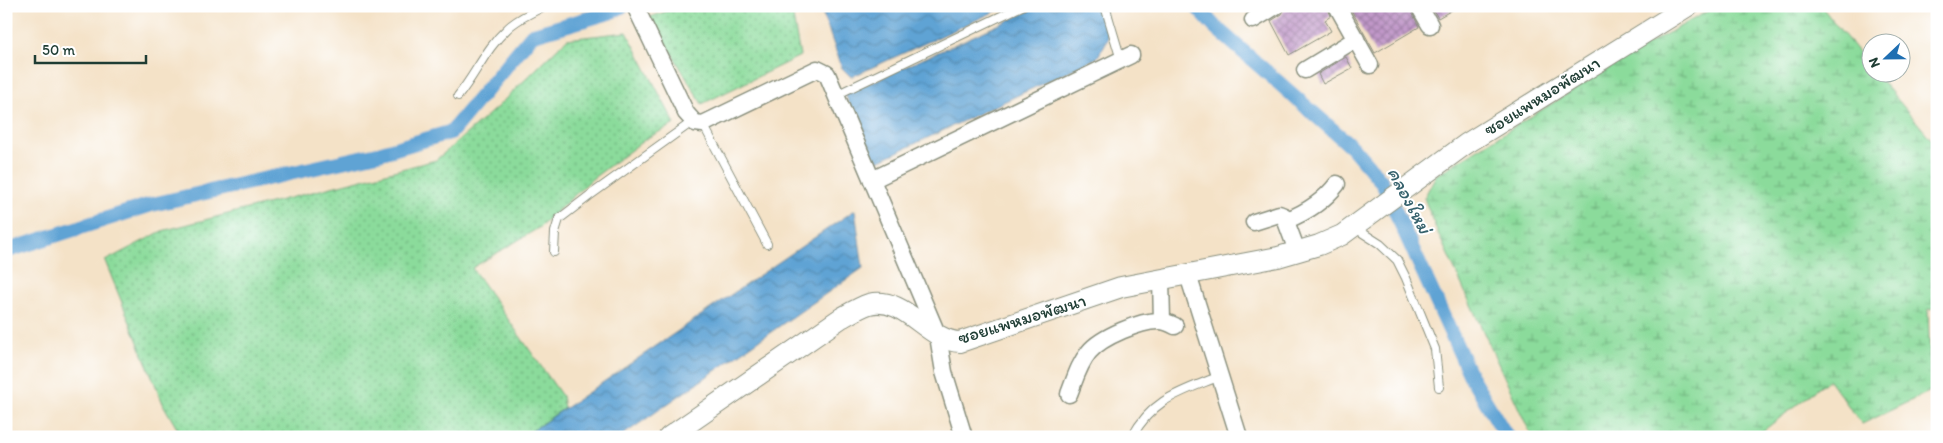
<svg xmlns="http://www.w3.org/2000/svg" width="1943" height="443" viewBox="0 0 1943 443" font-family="Itim,'Playpen Sans Thai',sans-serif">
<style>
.grass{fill:url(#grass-dots);stroke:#558c68}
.wetland{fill:url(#wetland-marsh);stroke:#558c68}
.water{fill:url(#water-waves);stroke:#3f7084}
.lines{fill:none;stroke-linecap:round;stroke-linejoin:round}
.canal{stroke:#5fa3d4;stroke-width:15}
.building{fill:url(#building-cross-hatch)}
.service-casing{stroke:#8a907e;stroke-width:10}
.minor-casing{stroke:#8a907e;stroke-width:19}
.tertiary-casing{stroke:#8a907e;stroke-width:22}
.service{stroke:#fff;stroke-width:8}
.minor{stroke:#fff;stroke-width:16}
.tertiary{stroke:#fff;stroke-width:20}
.labels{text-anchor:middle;stroke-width:4;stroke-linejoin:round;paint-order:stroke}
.street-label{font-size:18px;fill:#1f3d34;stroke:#fff}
.water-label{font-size:19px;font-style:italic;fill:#35616c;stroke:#fff}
</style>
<defs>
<pattern id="grass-dots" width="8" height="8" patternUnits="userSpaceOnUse" patternTransform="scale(1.25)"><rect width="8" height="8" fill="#8bdb9b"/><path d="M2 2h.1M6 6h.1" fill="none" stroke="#71b37f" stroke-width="1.8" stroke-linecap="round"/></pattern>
<pattern id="wetland-marsh" width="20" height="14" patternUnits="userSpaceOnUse" patternTransform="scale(1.25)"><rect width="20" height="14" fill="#8bdb9b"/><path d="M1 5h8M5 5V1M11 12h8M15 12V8" fill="none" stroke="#71b37f"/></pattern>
<pattern id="water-waves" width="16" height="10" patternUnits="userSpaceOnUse" patternTransform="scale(1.25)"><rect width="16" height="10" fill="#5fa3d4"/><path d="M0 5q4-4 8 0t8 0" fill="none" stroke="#4e86ad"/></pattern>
<pattern id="building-cross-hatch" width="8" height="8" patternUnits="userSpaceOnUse" patternTransform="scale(1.25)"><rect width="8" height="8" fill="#c198c9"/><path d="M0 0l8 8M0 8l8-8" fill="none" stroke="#9c7da4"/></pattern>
</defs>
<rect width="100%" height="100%" fill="#fff"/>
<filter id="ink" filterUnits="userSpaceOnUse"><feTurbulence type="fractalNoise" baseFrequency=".02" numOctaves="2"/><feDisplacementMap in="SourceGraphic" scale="10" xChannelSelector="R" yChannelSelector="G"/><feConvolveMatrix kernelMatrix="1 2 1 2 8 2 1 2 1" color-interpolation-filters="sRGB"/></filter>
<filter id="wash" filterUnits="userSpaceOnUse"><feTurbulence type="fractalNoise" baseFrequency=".0096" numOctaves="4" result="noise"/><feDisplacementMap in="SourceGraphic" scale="20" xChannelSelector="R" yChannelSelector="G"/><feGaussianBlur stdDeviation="1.12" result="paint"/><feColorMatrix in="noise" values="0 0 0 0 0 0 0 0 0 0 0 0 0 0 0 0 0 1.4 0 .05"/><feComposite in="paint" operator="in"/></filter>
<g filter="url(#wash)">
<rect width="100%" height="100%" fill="#f4e2c7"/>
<!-- grass -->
<g class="grass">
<path d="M682 6H794L793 17 800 56 702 104 650 17Z"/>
<path d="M627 32 675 124 647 138 592 179 540 227 472 268 562 396 564 408 523 437H182L164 406 105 261 162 231 436 160 496 108 567 39Z"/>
</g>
<!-- wetland -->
<path class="wetland" d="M1717 6H1821L1870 67V72L1875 73 1937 146V306L1928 310 1931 391 1862 424 1829 380 1755 437H1532L1436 229 1424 198 1436 175 1652 42Z"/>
<!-- water -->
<g class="water">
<path d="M820 6H1007L851 77 842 68Z"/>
<path d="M1040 6H1104L1108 39 1097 58 876 162 845 94Z"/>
<path d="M855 210 863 268 620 437H523Z"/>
</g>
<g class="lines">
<!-- canal -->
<g class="canal">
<path d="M1196 6 1214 26 1352 147 1382 182 1470 375 1507 437"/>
<path d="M6 251 150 205 380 153 451 132 532 35 611 12 622 6"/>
</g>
</g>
<g id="blocks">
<!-- building -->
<g class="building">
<path d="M1286 6H1327L1331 16 1325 20 1331 31 1289 55 1271 21 1282 14Z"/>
<path d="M1349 6H1409L1419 27 1375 53Z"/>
<path d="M1431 6H1459L1438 18Z"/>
<path d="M1346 57 1352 68 1323 84 1318 74Z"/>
</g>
</g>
</g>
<g filter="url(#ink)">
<use href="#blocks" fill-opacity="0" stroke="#8a907e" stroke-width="1"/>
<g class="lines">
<!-- service casing -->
<g class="service-casing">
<g id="service">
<path d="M1105 6 1121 60"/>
<path d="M836 95 1022 6"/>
<path d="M458 96C476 74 486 48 507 29 516 19 532 13 544 6"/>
<path d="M703 124 767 244"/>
<path d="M1355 228 1380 244 1397 260 1406 278 1435 349 1439 387"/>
<path d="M554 252 555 232 559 219 589 196 692 122"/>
<path d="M1132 437C1153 398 1181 392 1220 376"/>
</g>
</g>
<!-- minor casing -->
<g class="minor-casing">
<g id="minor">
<path d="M635 6 686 113 695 123 703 124 817 69 827 74 938 336 944 372 964 437"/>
<path d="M1337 6 1370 65"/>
<path d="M1419 6 1430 25"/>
<path d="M1253 20 1276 6"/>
<path d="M1305 70 1356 39"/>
<path d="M872 180 1131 55"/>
<path d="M1287 220C1307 212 1324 201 1337 184"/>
<path d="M1254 222 1279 214 1284 216 1297 251"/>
<path d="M1188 275 1239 437"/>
<path d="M1161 279 1162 321"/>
<path d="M1069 394C1075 379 1079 364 1089 352 1101 337 1142 320 1160 321 1165 321 1171 324 1175 326"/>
</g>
</g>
<!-- tertiary casing -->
<g class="tertiary-casing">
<path id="tertiary" d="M669 437 841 318C850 313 860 307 869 304 905 295 927 341 960 342L1121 287 1278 257 1319 245 1342 235 1466 144 1688 6"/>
</g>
<!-- service -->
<use href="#service" class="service"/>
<!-- minor -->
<use href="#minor" class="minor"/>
<!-- tertiary -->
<use href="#tertiary" class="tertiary"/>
</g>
</g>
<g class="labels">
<!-- street labels -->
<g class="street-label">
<text transform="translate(1542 96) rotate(-32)" y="6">ซอยแพหมอพัฒนา</text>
<text transform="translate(1022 319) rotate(-17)" y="6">ซอยแพหมอพัฒนา</text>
</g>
<!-- water labels -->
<g class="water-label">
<text transform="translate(1410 200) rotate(62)" y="7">คลองใหม่</text>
</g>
</g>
<!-- margin -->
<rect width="1943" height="443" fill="none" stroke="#fff" stroke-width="25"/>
<!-- north arrow -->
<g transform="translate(1886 58) rotate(248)"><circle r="24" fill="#ffffff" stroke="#a5b1ae"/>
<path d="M0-4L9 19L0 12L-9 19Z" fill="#1f6fb2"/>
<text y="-8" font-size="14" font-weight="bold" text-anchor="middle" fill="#1f3d34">N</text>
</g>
<!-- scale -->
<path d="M35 55v8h111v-8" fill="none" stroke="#1f3d34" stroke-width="2.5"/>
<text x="42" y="55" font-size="15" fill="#1f3d34" stroke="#ffffff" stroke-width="4" paint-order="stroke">50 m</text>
</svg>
